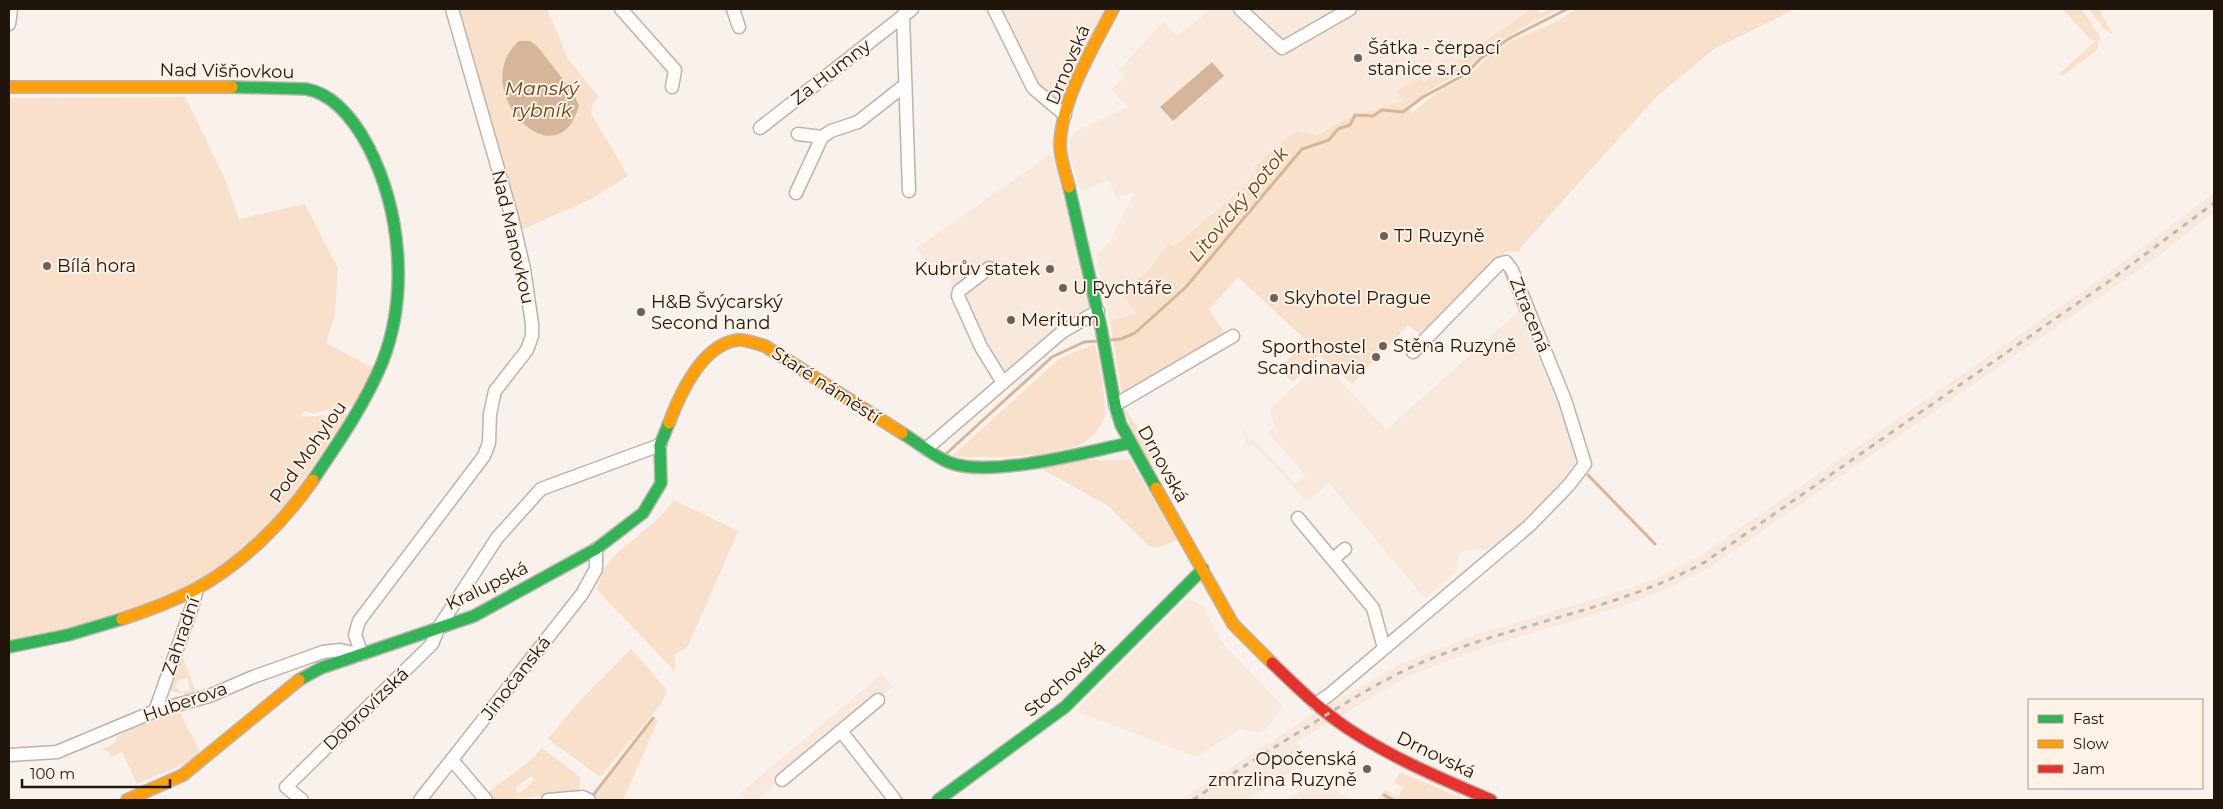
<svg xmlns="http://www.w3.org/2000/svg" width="2223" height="809" viewBox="0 0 2223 809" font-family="Montserrat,sans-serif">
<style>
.built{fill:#f8e9dc}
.green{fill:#f8e0ca;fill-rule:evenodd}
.water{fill:#d5b69b}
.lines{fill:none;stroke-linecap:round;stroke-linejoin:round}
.stream{stroke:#d5b69b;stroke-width:3}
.street-casing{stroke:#bbb3ac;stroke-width:15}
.fast-casing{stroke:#bbb3ac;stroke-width:14}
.slow-casing{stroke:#bbb3ac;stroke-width:14}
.jam-casing{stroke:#bbb3ac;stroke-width:14}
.street{stroke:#fefdfc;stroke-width:12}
.fast{stroke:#30b455;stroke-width:11}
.slow{stroke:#ff9f0a;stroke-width:11}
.jam{stroke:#e5322d;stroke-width:11}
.rail{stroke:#bcbab8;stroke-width:3;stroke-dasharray:6 6;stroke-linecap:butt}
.poi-dot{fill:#6b625a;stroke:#fef2e7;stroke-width:2}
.labels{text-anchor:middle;stroke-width:4;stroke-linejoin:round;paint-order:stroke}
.poi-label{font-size:18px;fill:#1f150b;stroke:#fef2e7;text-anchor:start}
.street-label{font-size:18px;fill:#1f150b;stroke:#fef2e7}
.water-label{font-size:19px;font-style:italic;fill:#694116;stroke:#fef2e7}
</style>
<rect width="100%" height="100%" fill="#f9f2ec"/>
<!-- built -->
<g class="built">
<path d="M987 9H1105L1060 104 1054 100 1048 111 1029 91Z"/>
<path d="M1212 9H1532L1485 41 1478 51 1476 49 1469 53 1423 83 1397 91 1404 101 1345 119 1254 168 1258 174 1173 247 1169 242 1148 271 1121 293 1138 313 1110 321 1096 255 1111 240 1135 192 1116 198 1109 180 1081 191 1071 160 1069 140 1074 132 1127 107 1111 89 1124 78 1118 71 1164 21 1176 36Z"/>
<path d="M1051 154 1062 177 1094 319 1063 338 1001 389 956 309 952 299 951 282 915 249Z"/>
<path d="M2214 193V212L2156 258 1709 568 1664 590 1626 605 1482 648 1406 677 1297 742 1308 762 1248 799 1180 800 1323 708 1400 664 1478 634 1621 591 1659 577 1701 555 2104 276Z"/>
<path d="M1519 311 1570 434 1576 466 1525 522 1491 550 1473 549 1459 553 1458 566 1455 573 1425 599 1329 483 1307 502 1264 455 1254 446 1246 445 1241 424 1250 441 1253 439 1296 484 1305 475 1268 433 1275 426 1269 409 1322 361 1386 430Z"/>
<path d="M1190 599 1203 606 1221 641 1283 706 1267 729 1258 733 1241 729 1196 757 1076 711 1184 602Z"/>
<path d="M882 674 893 687 757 800H746L740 793Z"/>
<path d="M1319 781 1352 800H1286Z"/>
</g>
<!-- green -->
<g class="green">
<path d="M458 9H547L568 59 599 97 593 103 591 113 628 176 591 199 521 230Z"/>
<path d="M1532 9H1536L1540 14 1549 9H1559L1519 29 1474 61 1462 73 1439 84 1407 106 1412 113 1439 91 1470 75 1484 60 1513 40 1556 22 1576 9H1796L1714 49 1656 97 1521 247 1519 252 1506 251 1422 336 1408 325 1352 384 1319 355 1293 382 1279 370 1306 340 1238 277 1209 309 1225 334 1124 393 1121 391 1110 321 1137 313 1121 293 1148 271 1169 242 1173 247 1258 175 1253 168 1296 131 1317 135 1345 119 1403 101 1397 91 1419 78 1423 83 1469 53 1478 50 1485 41Z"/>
<path d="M2063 9H2082L2100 37 2097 50 2062 76 2059 74 2095 41 2088 37Z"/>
<path d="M2089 9H2099L2113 35 2103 28Z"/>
<path d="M185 97 226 181 239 219 305 204 338 268 335 314 326 343 373 368 354 405 313 413 304 411 299 417 349 414 290 499 251 542 204 580 157 604 9 645V98Z"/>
<path d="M1095 344C1098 361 1108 403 1104 417 1101 428 1090 440 1079 445 1044 458 989 458 952 456L1059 359Z"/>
<path d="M1124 407 1155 454V459L1148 462 1134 438Z"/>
<path d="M1080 460H1130L1177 540 1156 548 1149 546 1107 505 1036 466Z"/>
<path d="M674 500 738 531 688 646 675 655V671L597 590 602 572 614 556 660 517Z"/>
<path d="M631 649 667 690 661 704 600 777 548 739 578 703Z"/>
<path d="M182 656 197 695 187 698 183 692 190 689 188 678 179 680 175 686 182 694 170 691Z"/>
<path d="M178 709 201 754 183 764 137 784 122 752 111 757 108 751 102 750 117 741 116 737 158 716Z"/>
<path d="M655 718 658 721 623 800 593 799Z"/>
<path d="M542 748 580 777 579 792 505 800H494L484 795 531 760ZM531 776 535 780 519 794 515 788Z"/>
<path d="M1400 772 1466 800 1378 799 1385 790 1398 797 1403 787 1394 783Z"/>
</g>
<!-- water -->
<g class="water">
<path d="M519 41H530L537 46 572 91 579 105C558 185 465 89 519 41Z"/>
<path d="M1212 62 1224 76 1173 121 1160 107Z"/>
</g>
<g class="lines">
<!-- stream -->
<g class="stream">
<path d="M1506 273 1521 312"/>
<path d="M1110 340 1121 339 1135 333 1186 287 1302 149 1329 140 1338 129 1350 125 1355 115 1373 116 1382 110 1403 112 1423 97 1466 74 1480 59 1510 38 1567 9"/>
<path d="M947 453 1052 357 1084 342 1099 341"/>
<path d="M1588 475 1655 544"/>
<path d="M1384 795 1393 800"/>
<path d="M591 798 653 718"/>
</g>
<!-- street casing -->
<g class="street-casing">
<g id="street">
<path d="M621 9 675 70 672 87"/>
<path d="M733 9 739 27"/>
<path d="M994 9 1033 88 1065 115"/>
<path d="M1240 9 1282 48 1350 9"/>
<path d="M903 15 909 191"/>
<path d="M9 24 11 9"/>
<path d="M760 128 912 9"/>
<path d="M798 134 822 137"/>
<path d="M796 193 822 137 831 131 858 122 905 85"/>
<path d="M989 268 959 291 958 296 981 347 1002 381"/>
<path d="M1115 405 1233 336"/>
<path d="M926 449 1062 332 1098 311"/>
<path d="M1298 518 1373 608 1384 648"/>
<path d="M1333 559 1345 549"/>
<path d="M362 654 355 635 359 621 484 456 489 443 490 414 495 391 527 350 532 336V324L524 269 511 214 452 9"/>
<path d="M1316 704 1329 695 1529 526 1568 486 1585 464 1565 400 1512 270 1506 262 1499 264 1413 352"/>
<path d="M155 711 193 604 197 589"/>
<path d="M841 731 895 800"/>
<path d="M9 755 57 752 155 711 209 696 253 677 323 652 340 650 359 654"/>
<path d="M452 760 486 800"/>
<path d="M782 780 878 700"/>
<path d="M302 800 286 787 432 644 439 627 497 538 541 489 660 445"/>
<path d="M420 800 582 594 596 569V549"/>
<path d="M548 800 583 797 589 800"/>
</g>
</g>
<!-- fast casing -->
<g class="fast-casing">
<g id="fast">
<path d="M232 87 306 89C335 94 355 122 368 146 401 210 409 295 382 363 365 404 338 443 313 480"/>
<path d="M1069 187 1101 327 1115 405 1121 425 1156 488"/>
<path d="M902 433C917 442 932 455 948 462 988 479 1085 452 1130 443"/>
<path d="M9 647 68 635 122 619"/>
<path d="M299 680 321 668 474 616 596 549 643 513 661 483 660 445 669 423"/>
<path d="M938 800 1065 707 1203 569"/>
</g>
</g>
<!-- slow casing -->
<g class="slow-casing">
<g id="slow">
<path d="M9 87H232"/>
<path d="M1069 187C1066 174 1060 158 1060 145 1061 100 1093 48 1113 9"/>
<path d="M669 423C680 394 702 344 738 340 746 339 757 344 765 346L902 433"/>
<path d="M1156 488 1233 624 1272 663"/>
<path d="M122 619C147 611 173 601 196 589 242 564 284 522 313 480"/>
<path d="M127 800 183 775 299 680"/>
</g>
</g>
<!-- jam casing -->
<g class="jam-casing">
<path id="jam" d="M1272 663C1296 686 1320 710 1347 728 1392 758 1442 779 1491 800"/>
</g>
<!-- street -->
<use href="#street" class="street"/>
<!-- fast -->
<use href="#fast" class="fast"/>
<!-- slow -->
<use href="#slow" class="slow"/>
<!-- jam -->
<use href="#jam" class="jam"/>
<!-- rail -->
<path class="rail" d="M1193 800C1229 775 1267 752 1304 729 1345 703 1386 677 1430 659 1521 622 1619 609 1705 562L2108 282 2214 203"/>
</g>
<!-- markers -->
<g class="poi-dot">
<circle cx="1358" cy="58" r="5"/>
<circle cx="1384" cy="236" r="5"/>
<circle cx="47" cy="266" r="5"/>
<circle cx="1050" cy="269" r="5"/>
<circle cx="1063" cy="288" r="5"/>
<circle cx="1274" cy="298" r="5"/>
<circle cx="641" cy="312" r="5"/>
<circle cx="1011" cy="320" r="5"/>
<circle cx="1383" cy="346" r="5"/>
<circle cx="1376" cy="357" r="5"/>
<circle cx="1367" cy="769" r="5"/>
</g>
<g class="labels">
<!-- poi labels -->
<g class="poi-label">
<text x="1368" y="54">Šátka - čerpací<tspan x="1368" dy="21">stanice s.r.o</tspan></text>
<text x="1394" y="242">TJ Ruzyně</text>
<text x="57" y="272">Bílá hora</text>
<text x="1040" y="275" text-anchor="end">Kubrův statek</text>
<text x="1073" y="294">U Rychtáře</text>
<text x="1284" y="304">Skyhotel Prague</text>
<text x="651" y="308">H&amp;B Švýcarský<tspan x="651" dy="21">Second hand</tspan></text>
<text x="1021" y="326">Meritum</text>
<text x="1393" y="352">Stěna Ruzyně</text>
<text x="1366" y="353" text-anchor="end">Sporthostel<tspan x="1366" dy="21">Scandinavia</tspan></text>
<text x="1357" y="765" text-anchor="end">Opočenská<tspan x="1357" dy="21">zmrzlina Ruzyně</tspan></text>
</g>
<!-- street labels -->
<g class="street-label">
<text transform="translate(1068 65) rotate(-67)" y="6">Drnovská</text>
<text transform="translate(227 71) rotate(1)" y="6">Nad Višňovkou</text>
<text transform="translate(831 72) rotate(-38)" y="6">Za Humny</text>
<text transform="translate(513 237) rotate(77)" y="6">Nad Manovkou</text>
<text transform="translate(1530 315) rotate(68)" y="6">Ztracená</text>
<text transform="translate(826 385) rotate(33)" y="6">Staré náměstí</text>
<text transform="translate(308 452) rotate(-55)" y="6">Pod Mohylou</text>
<text transform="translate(1163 464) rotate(61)" y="6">Drnovská</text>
<text transform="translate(487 586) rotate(-26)" y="6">Kralupská</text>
<text transform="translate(181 636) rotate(-71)" y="6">Zahradní</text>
<text transform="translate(516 678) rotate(-52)" y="6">Jinočanská</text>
<text transform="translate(1065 679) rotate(-42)" y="6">Stochovská</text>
<text transform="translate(185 702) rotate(-19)" y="6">Huberova</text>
<text transform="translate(366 709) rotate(-44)" y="6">Dobrovízská</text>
<text transform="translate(1436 755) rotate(26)" y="6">Drnovská</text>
</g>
<!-- water labels -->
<g class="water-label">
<text x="542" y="95">Manský<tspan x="542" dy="22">rybník</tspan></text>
<text transform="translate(1238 204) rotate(-50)" y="7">Litovický potok</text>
</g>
</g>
<!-- border -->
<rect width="2223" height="809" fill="none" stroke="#1f150b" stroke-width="20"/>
<!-- legend -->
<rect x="2028" y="699" width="175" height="90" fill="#fef2e7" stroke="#a59a8f"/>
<rect x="2038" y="715" width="25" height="8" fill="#30b455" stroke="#a59a8f"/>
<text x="2073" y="724" font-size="15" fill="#1f150b">Fast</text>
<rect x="2038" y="740" width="25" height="8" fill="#ff9f0a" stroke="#a59a8f"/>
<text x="2073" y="749" font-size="15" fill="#1f150b">Slow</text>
<rect x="2038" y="765" width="25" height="8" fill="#e5322d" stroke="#a59a8f"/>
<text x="2073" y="774" font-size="15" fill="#1f150b">Jam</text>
<!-- scale -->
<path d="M22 779v8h148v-8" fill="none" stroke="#1f150b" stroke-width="2.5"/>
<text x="30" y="779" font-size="15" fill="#1f150b" stroke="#fef2e7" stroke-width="4" paint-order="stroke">100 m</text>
</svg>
